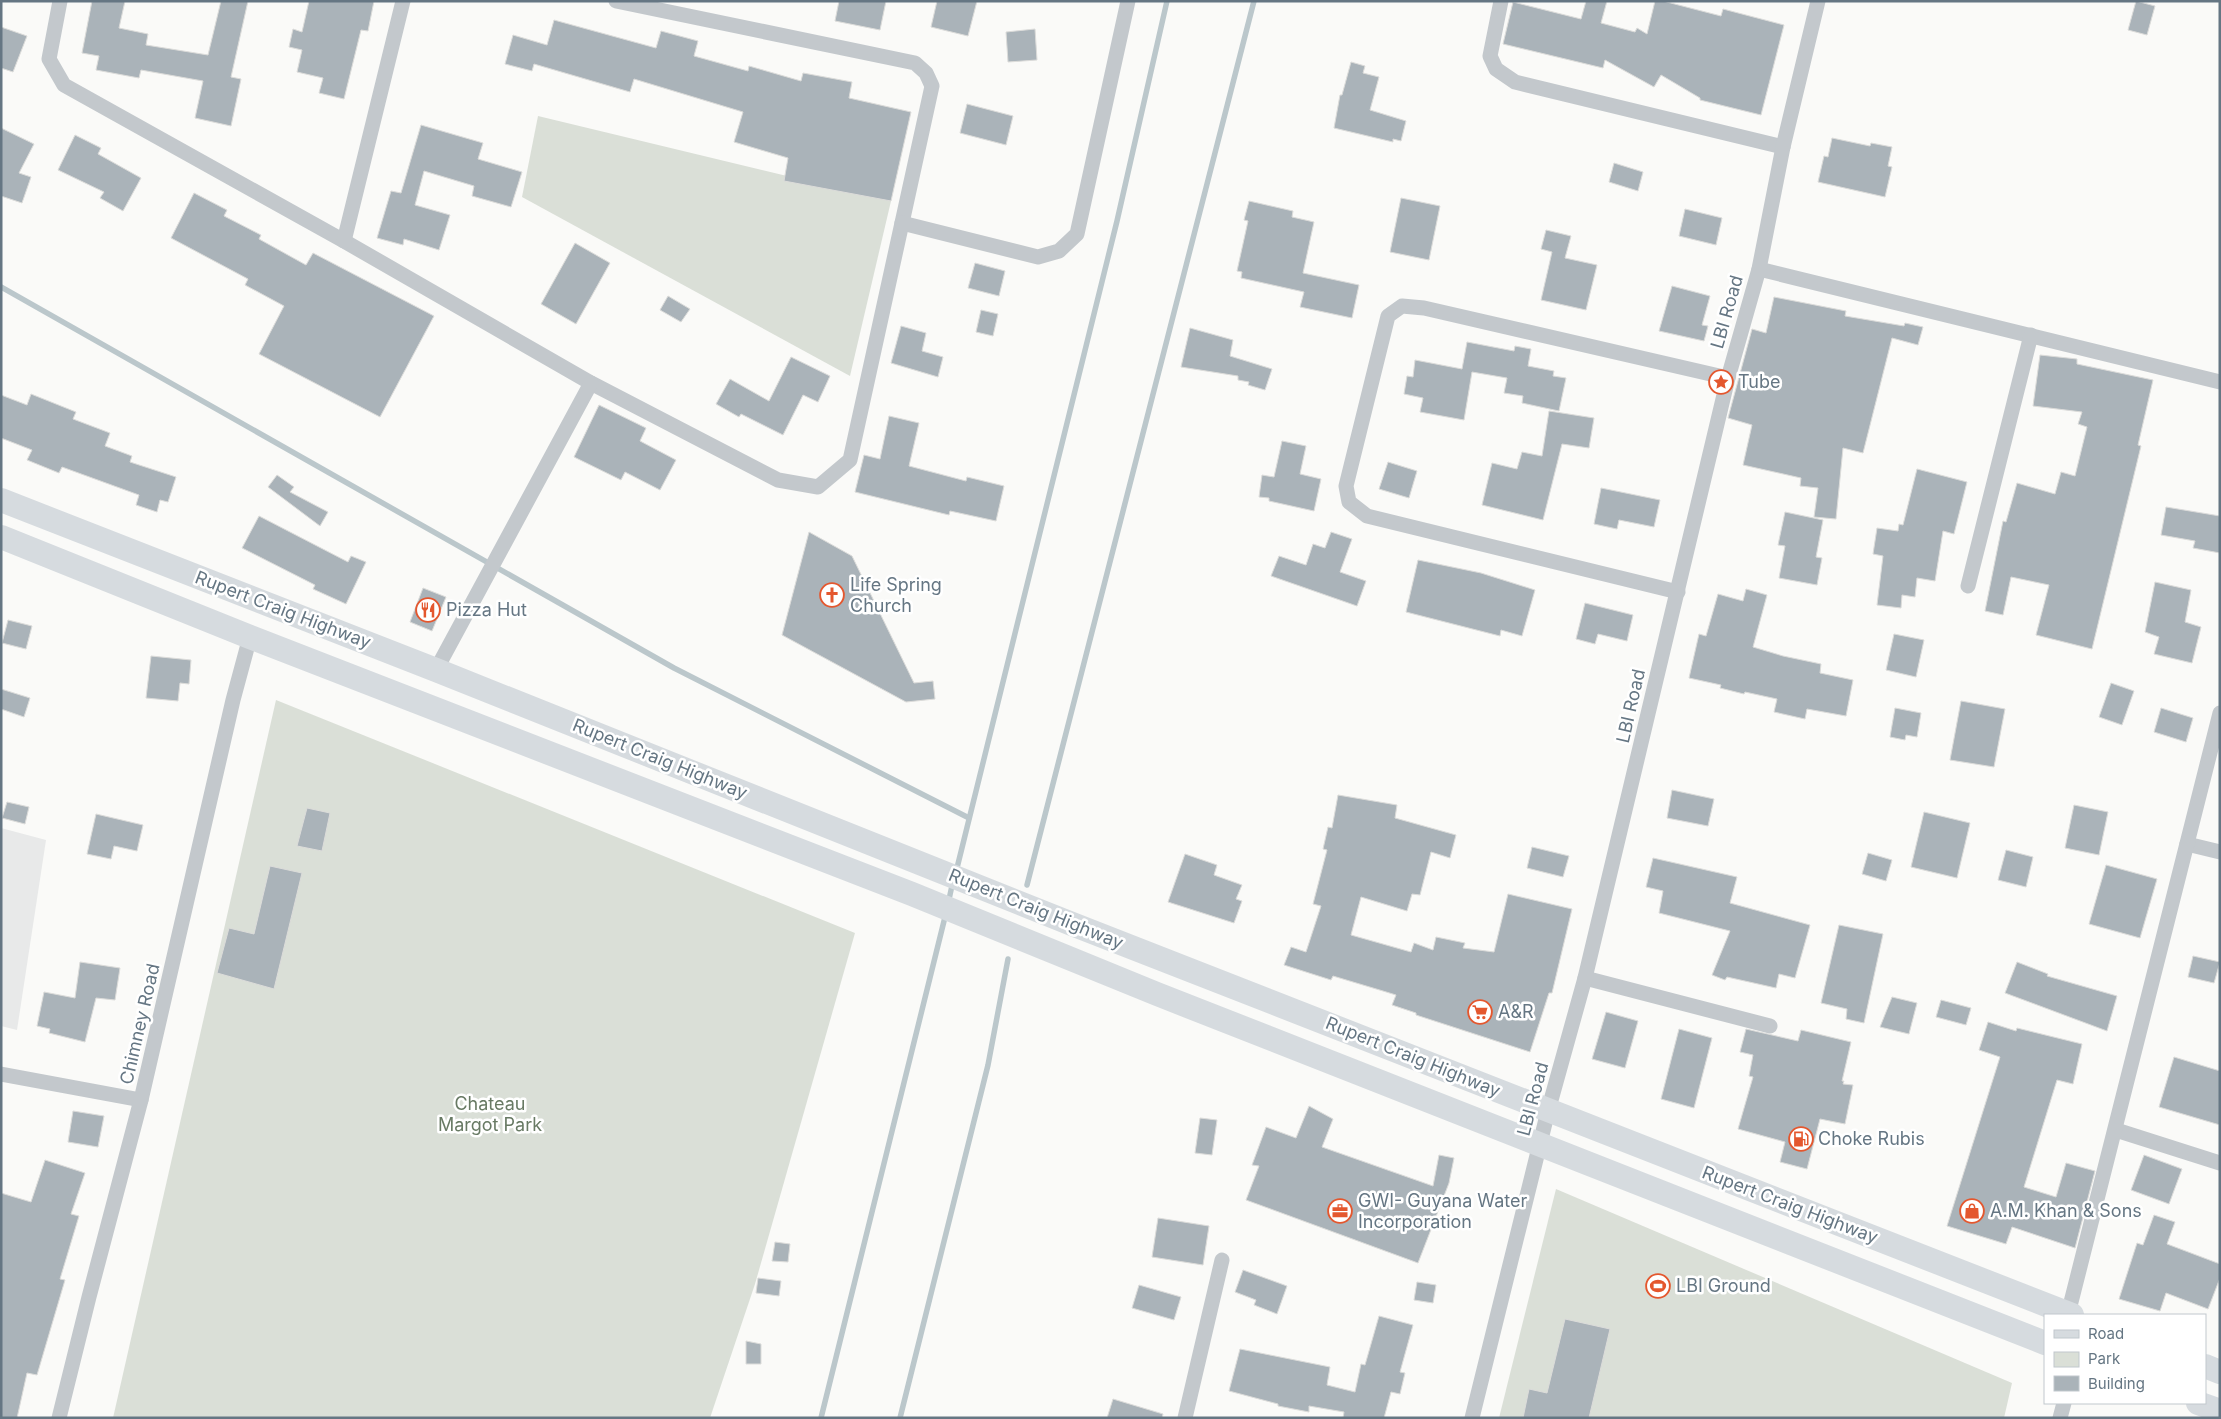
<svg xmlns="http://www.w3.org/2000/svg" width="2221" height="1419" viewBox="0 0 2221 1419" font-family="Inter,sans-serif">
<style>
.built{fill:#e8e9e9}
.green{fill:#dadfd7}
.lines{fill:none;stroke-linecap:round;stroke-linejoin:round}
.stream{stroke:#bbc7cb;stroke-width:5.5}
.building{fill:#aab3b9;stroke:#dcdcda}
.minor{stroke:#c3c8cc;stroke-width:15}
.primary{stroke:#d6dbdf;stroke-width:24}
.labels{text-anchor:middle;stroke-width:5;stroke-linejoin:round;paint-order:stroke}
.street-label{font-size:18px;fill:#657683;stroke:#fff}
.poi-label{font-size:18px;fill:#657683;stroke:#fff;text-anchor:start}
.park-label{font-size:18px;fill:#687a64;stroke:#fff}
</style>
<rect width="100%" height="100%" fill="#fafaf8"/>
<!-- built -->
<path class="built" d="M1 828 46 840 17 1030 1 1026Z"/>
<!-- green -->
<g class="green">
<path d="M538 116 891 201 850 376 522 197Z"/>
<path d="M276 700 855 933 755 1284 710 1418H113Z"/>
<path d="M1556 1189 2012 1383 2004 1418H1499Z"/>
</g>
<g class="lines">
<!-- stream -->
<g class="stream">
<path d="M1 287 674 668 969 818"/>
<path d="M956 872 1117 221 1167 1"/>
<path d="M1027 885 1254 1"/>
<path d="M948 904 953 881"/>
<path d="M821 1418 946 913"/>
<path d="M900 1418 988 1065 1008 959"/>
</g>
</g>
<!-- building -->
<g class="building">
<path d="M92 1H125L119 28 148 34 146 45 208 55 221 1H248L231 77 241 79 231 126 195 118 203 81 141 70 139 78 96 70 99 56 82 53Z"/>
<path d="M309 1H374L368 31 361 30 344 99 319 93 323 78 297 72 302 50 289 47 293 29 302 32Z"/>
<path d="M839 1H886L880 30 835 21Z"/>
<path d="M937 1H977L968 36 931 27Z"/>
<path d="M1586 1H1607L1601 23 1635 32 1637 28 1647 34 1655 1H1663L1721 16 1723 9 1784 25 1761 115 1700 100V98L1661 75 1654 87 1605 60 1603 68 1503 44 1513 2 1581 19Z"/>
<path d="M2136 1 2155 6 2147 35 2128 30Z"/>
<path d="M554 20 656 48 661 31 698 41 694 56 748 71 749 66 801 81 803 73 852 82 849 98 911 112 891 201 784 181 788 158 734 142 743 112 634 79 630 92 534 64 532 71 505 64 513 35 547 45Z"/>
<path d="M1 27 27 36 13 72 1 68Z"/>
<path d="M1035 29 1037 60 1008 62 1006 32Z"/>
<path d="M1351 62 1365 66 1363 73 1379 77 1370 110 1406 121 1401 141 1393 139V142L1334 128 1340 95H1342Z"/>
<path d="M967 104 1013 116 1006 145 960 133Z"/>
<path d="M421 125 483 143 478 159 522 172 511 207 472 196 474 186 424 171 415 205 450 215 439 250 404 239 403 245 377 238 391 191 401 193Z"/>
<path d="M1 128 34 144 19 173 31 177 22 203 1 196Z"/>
<path d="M75 135 101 148 98 154 141 178 123 211 100 198 104 192 58 170Z"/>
<path d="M1832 138 1870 146 1871 143 1892 147 1888 166 1892 167 1885 197 1818 182 1824 156 1828 157Z"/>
<path d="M1614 163 1643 172 1638 191 1609 182Z"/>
<path d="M194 193 227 210 224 216 261 235 259 239 306 265 313 253 434 316 380 417 259 354 284 306 245 285 248 279 171 238Z"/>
<path d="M1401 198 1440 206 1429 260 1390 252Z"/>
<path d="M1249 201 1293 211 1292 217 1314 222 1303 273 1359 285 1352 318 1300 307 1304 292 1241 278 1242 272 1237 271 1248 221 1244 220Z"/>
<path d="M1685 209 1722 218 1716 245 1679 236Z"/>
<path d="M1546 230 1571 236 1565 258 1597 265 1586 310 1541 300 1552 252 1541 249Z"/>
<path d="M575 243 610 263 576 324 541 304Z"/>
<path d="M975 263 1005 271 999 296 968 288Z"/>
<path d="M1672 286 1710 296 1702 325 1708 326 1704 341 1659 331Z"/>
<path d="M668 296 690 309 681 322 660 310Z"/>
<path d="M1774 297 1846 311 1845 316 1904 326 1905 323 1923 327 1918 345 1892 338 1863 453 1843 448 1836 519 1814 517 1818 488 1800 486 1801 478 1743 465 1752 425 1728 418 1752 329 1766 333Z"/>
<path d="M981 310 998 314 993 336 976 332Z"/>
<path d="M901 326 926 333 922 351 943 357 938 377 891 363Z"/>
<path d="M1190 328 1233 340 1230 356 1272 369 1265 390 1248 385 1249 382 1238 380V376L1181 367Z"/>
<path d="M1467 342 1514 351 1515 346 1531 349 1528 366 1554 371 1553 376 1566 378 1559 411 1522 403 1523 396 1504 393 1507 378 1472 372 1464 420 1420 412 1423 398 1404 394 1407 376 1413 377 1415 360 1462 369Z"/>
<path d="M2040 355 2077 359V364L2153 380 2138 445 2141 446 2092 649 2036 635 2049 585 2011 577 2003 615 1985 611 2003 521 2006 522 2017 483 2055 494 2061 472 2075 476 2087 427 2078 424 2082 412 2033 406Z"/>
<path d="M791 357 830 376 818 402 803 395 783 435 741 414 739 417 716 404 730 379 769 401Z"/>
<path d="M31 394 76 412 73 419 110 433 105 446 132 456 130 462 176 477 168 502 160 500 157 512 136 505 139 495 62 467 59 473 27 460 32 450 1 438V395L27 405Z"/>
<path d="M599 405 646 428 640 441 676 460 660 490 625 472 621 480 574 457Z"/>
<path d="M1549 411 1594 418 1589 448 1562 444 1543 520 1482 505 1492 463 1517 469 1522 452 1542 456Z"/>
<path d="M889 416 919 423 909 466 966 481 967 477 1004 486 996 521 950 511 949 515 855 492 864 455 880 459Z"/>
<path d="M1282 441 1306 446 1300 474 1321 479 1314 511 1269 501V498L1259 497 1262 475 1274 477Z"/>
<path d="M1388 462 1417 471 1409 498 1379 489Z"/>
<path d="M1917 469 1967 482 1954 534 1943 531 1935 581 1917 578 1915 597 1902 595 1901 608 1877 605 1883 556 1873 554 1877 528 1898 531 1899 524 1903 525Z"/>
<path d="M277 475 294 487 290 492 328 512 320 526 268 487Z"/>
<path d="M1601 488 1660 500 1654 527 1619 520 1617 529 1594 524Z"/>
<path d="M2166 507 2220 516V553L2193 548 2195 541 2161 535Z"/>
<path d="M1785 512 1823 520 1816 557 1822 558 1817 585 1779 578 1785 546 1778 545Z"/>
<path d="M259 516 348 562 351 556 366 562 346 604 313 589 315 585 242 548Z"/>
<path d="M809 532 852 556 914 683 933 681 935 699 906 702 782 635Z"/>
<path d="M1331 532 1352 539 1340 572 1366 581 1357 606 1271 576 1279 556 1306 565 1313 544 1325 548Z"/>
<path d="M1418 560 1481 573 1535 590 1522 636 1501 630 1500 636 1406 612Z"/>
<path d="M2155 582 2191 590 2185 622 2201 627 2192 663 2154 654 2159 637 2145 632Z"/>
<path d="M423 588 446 597 432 631 410 622Z"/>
<path d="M1746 589 1767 595 1753 647 1783 656 1821 664 1820 673 1853 680 1846 716 1807 709 1805 719 1774 712 1777 699 1745 692 1744 694 1720 688 1721 685 1689 678 1699 634 1706 636 1718 594 1743 601Z"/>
<path d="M1585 603 1633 615 1627 641 1598 634 1595 644 1576 639Z"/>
<path d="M8 620 32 626 26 649 2 643Z"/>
<path d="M1894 634 1924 640 1916 677 1886 670Z"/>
<path d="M151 656 191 660 189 684 180 683 178 701 146 698Z"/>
<path d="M2111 683 2134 691 2122 725 2099 717Z"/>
<path d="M1 689 30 698 24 717 1 709Z"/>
<path d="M1961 701 2005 709 1994 767 1950 760Z"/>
<path d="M1895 708 1921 713 1917 737 1906 735 1905 740 1890 737Z"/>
<path d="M2161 708 2193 718 2186 742 2154 732Z"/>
<path d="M1672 790 1714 799 1708 826 1667 818Z"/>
<path d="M1338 795 1397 805 1395 818 1456 835 1450 858 1431 852 1420 895 1412 894 1407 911 1361 897 1351 935 1411 952 1414 943 1433 950 1436 937 1465 943 1463 948 1494 952 1508 894 1572 909 1552 993H1549L1530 1052 1416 1015V1013L1392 1005 1396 995 1383 991 1333 976 1331 980 1284 965 1291 947 1306 952 1321 906 1313 904 1327 850 1323 849 1328 827 1332 828Z"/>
<path d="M7 802 29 807 25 824 2 818Z"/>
<path d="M2074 805 2108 812 2099 855 2065 848Z"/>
<path d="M307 808 330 813 322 851 297 846Z"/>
<path d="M1924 812 1970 823 1957 878 1911 867Z"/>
<path d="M96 814 143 825 137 851 114 846 111 859 87 854Z"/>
<path d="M1532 847 1569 856 1563 877 1527 868Z"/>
<path d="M2006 850 2033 857 2026 887 1998 880Z"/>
<path d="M1868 853 1892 860 1886 881 1862 874Z"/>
<path d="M1185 854 1217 865 1214 875 1242 885 1236 899 1242 901 1234 923 1168 902Z"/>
<path d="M1653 858 1737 877 1730 903 1810 925 1795 978 1779 974 1776 988 1727 977 1725 980 1712 975 1730 931 1659 913 1663 891 1646 887Z"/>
<path d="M2106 865 2157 879 2140 938 2089 924Z"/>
<path d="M270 866 302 873 274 989 217 973 229 928 254 934Z"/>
<path d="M1839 925 1883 934 1864 1023 1846 1019 1847 1009 1821 1003Z"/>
<path d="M2193 956 2220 962 2214 983 2188 977Z"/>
<path d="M80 962 120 968 115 1000 96 998 85 1042 49 1033 50 1029 37 1026 44 992 75 998Z"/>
<path d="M2017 962 2048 974 2047 976 2117 996 2107 1031 2005 993Z"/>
<path d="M1892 997 1917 1003 1909 1034 1880 1027Z"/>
<path d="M1941 1000 1971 1008 1966 1025 1936 1017Z"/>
<path d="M1606 1012 1638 1021 1625 1068 1592 1059Z"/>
<path d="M1988 1022 2016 1031 2017 1028 2082 1044 2073 1084 2057 1080 2024 1187 2056 1197 2066 1163 2095 1171 2075 1248 2012 1227 2006 1244 1947 1226 2000 1057 1979 1050Z"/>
<path d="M1679 1029 1712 1038 1694 1108 1661 1099Z"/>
<path d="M1746 1029 1798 1041 1801 1030 1851 1042 1842 1081H1844L1843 1084 1853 1085 1845 1124 1820 1119 1807 1169 1780 1162 1785 1142 1738 1129 1753 1077 1749 1076 1753 1055 1740 1052Z"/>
<path d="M2174 1057 2220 1071V1125L2159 1107Z"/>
<path d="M1309 1106 1333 1119 1322 1147 1433 1186 1439 1155 1454 1158 1449 1183 1418 1263 1246 1200 1259 1166 1252 1165 1266 1127 1296 1138Z"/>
<path d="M73 1111 104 1116 98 1147 68 1142Z"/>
<path d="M1200 1118 1217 1120 1212 1155 1195 1153Z"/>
<path d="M2144 1155 2182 1169 2169 1204 2131 1190Z"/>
<path d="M45 1160 85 1173 71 1214 79 1216 60 1279 65 1280 37 1375 27 1373 17 1418H1V1193L31 1202Z"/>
<path d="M2154 1215 2175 1222 2167 1244 2220 1264V1278L2208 1309 2166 1293 2160 1311 2119 1299 2137 1243 2143 1245Z"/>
<path d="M1158 1218 1209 1226 1203 1265 1152 1257Z"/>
<path d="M775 1242 790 1244 788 1262 772 1261Z"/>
<path d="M1243 1270 1287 1286 1277 1314 1254 1305 1256 1300 1235 1292Z"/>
<path d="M758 1278 781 1281 779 1296 756 1293Z"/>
<path d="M1417 1282 1436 1285 1433 1303 1414 1300Z"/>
<path d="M1139 1285 1181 1297 1174 1320 1132 1308Z"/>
<path d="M1379 1316 1413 1325 1400 1372 1405 1373 1400 1394 1391 1392 1384 1418H1343L1344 1412 1309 1406V1412L1278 1406V1404L1229 1391 1240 1349 1330 1367 1327 1385 1355 1392 1361 1364 1365 1365Z"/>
<path d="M1565 1319 1610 1329 1589 1418H1523L1529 1389 1547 1393Z"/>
<path d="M746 1341 761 1344V1364H746Z"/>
<path d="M1113 1399 1163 1414 1162 1418H1107Z"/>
</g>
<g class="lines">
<!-- minor -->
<g class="minor">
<path d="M60 1 49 59 64 85 344 241 591 383 778 480 818 487 850 460 932 86 926 73 915 63 616 1"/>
<path d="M1501 1 1490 56 1496 69 1515 82 1783 147"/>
<path d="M902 223 1038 257 1059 251 1077 234 1128 1"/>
<path d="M344 241 403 1"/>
<path d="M1759 269 2220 382"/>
<path d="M1968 586 2031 335"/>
<path d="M1678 592 1367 516 1349 502 1346 486 1388 316 1402 306 1424 308 1728 378"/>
<path d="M436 670 591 383"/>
<path d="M2187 844 2220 852"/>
<path d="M1585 978 1770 1026"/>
<path d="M1 1074 141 1100"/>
<path d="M2116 1130 2220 1163"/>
<path d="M2068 1314 2220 713"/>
<path d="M59 1418 89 1297 141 1100 233 700 250 637"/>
<path d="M1185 1418 1222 1260"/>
<path d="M1472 1418 1548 1111 1585 978 1728 378 1759 269 1783 147 1818 1"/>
<path d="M2060 1418 2064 1403"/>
</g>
<!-- primary -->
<g class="primary">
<path d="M1 500 436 670 1072 924 2072 1315"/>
<path d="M1 537 250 637 912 894 1157 994 2045 1343"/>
<path d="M2205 1366 2220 1372"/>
<path d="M2198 1403 2220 1411"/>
</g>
</g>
<!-- icons -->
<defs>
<g id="sight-ring" transform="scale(1.25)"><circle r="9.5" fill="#fff" stroke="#e4572e" stroke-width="1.5"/><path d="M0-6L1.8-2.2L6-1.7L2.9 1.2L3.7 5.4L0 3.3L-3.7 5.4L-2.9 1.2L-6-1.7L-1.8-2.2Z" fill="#e4572e"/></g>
<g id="church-ring" transform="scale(1.25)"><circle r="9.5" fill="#fff" stroke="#e4572e" stroke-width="1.5"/><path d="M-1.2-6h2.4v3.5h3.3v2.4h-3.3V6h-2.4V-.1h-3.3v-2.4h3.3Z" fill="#e4572e"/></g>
<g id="restaurant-ring" transform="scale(1.25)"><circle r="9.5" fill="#fff" stroke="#e4572e" stroke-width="1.5"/><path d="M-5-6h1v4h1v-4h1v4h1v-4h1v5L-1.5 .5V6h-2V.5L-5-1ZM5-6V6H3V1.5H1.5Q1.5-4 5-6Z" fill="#e4572e"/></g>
<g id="supermarket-ring" transform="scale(1.25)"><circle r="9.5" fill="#fff" stroke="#e4572e" stroke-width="1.5"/><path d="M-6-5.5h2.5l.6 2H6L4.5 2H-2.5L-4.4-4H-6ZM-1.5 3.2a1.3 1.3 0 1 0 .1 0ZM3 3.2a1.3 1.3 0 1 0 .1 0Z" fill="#e4572e"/></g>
<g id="fuel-ring" transform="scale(1.25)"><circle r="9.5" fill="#fff" stroke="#e4572e" stroke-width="1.5"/><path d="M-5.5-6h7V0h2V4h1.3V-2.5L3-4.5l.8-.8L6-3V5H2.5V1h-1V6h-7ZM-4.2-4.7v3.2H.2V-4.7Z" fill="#e4572e"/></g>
<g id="office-ring" transform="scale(1.25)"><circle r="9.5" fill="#fff" stroke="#e4572e" stroke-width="1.5"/><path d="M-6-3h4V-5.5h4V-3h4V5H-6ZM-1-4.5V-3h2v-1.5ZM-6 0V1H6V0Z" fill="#e4572e"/></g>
<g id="shop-ring" transform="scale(1.25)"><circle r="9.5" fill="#fff" stroke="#e4572e" stroke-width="1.5"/><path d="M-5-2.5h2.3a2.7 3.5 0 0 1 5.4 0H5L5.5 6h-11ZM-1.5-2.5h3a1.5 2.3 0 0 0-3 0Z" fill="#e4572e"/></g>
<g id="stadium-ring" transform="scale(1.25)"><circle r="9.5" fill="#fff" stroke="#e4572e" stroke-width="1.5"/><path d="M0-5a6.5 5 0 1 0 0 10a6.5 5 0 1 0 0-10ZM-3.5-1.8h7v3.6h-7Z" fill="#e4572e"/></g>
</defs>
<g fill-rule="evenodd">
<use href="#sight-ring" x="1721" y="382"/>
<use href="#church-ring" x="832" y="595"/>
<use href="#restaurant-ring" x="428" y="610"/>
<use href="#supermarket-ring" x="1480" y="1012"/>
<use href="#fuel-ring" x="1801" y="1139"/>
<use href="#office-ring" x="1340" y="1211"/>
<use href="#shop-ring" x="1972" y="1211"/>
<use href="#stadium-ring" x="1658" y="1286"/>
</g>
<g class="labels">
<!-- street labels -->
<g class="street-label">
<text transform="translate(1727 312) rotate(-74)" y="6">LBI Road</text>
<text transform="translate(283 610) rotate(21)" y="6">Rupert Craig Highway</text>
<text transform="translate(1631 706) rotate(-77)" y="6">LBI Road</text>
<text transform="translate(660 759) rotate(22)" y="6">Rupert Craig Highway</text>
<text transform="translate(1036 909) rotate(22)" y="6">Rupert Craig Highway</text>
<text transform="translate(140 1024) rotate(-77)" y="6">Chimney Road</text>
<text transform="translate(1413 1057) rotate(22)" y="6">Rupert Craig Highway</text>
<text transform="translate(1533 1099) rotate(-75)" y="6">LBI Road</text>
<text transform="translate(1790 1205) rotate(21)" y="6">Rupert Craig Highway</text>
</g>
<!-- poi labels -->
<g class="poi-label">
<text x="1738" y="388">Tube</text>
<text x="850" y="591">Life Spring<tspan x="850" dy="21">Church</tspan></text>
<text x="446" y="616">Pizza Hut</text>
<text x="1498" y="1018">A&amp;R</text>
<text x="1818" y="1145">Choke Rubis</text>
<text x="1358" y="1207">GWI- Guyana Water<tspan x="1358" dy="21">Incorporation</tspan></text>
<text x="1990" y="1217">A.M. Khan &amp; Sons</text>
<text x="1676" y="1292">LBI Ground</text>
</g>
<!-- park labels -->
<g class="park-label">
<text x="490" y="1110">Chateau<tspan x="490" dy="21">Margot Park</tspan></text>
</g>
</g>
<!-- border -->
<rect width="2221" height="1419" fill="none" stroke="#657683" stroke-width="5"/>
<!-- legend -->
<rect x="2044" y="1314" width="162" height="90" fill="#ffffff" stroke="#c1c8cd"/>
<rect x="2054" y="1330" width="25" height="8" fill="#d6dbdf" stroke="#c1c8cd"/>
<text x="2088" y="1339" font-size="15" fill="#657683">Road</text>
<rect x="2054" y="1352" width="25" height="15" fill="#dadfd7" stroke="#c1c8cd"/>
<text x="2088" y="1364" font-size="15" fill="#657683">Park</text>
<rect x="2054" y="1376" width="25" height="15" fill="#aab3b9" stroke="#c1c8cd"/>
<text x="2088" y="1389" font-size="15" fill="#657683">Building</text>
</svg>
